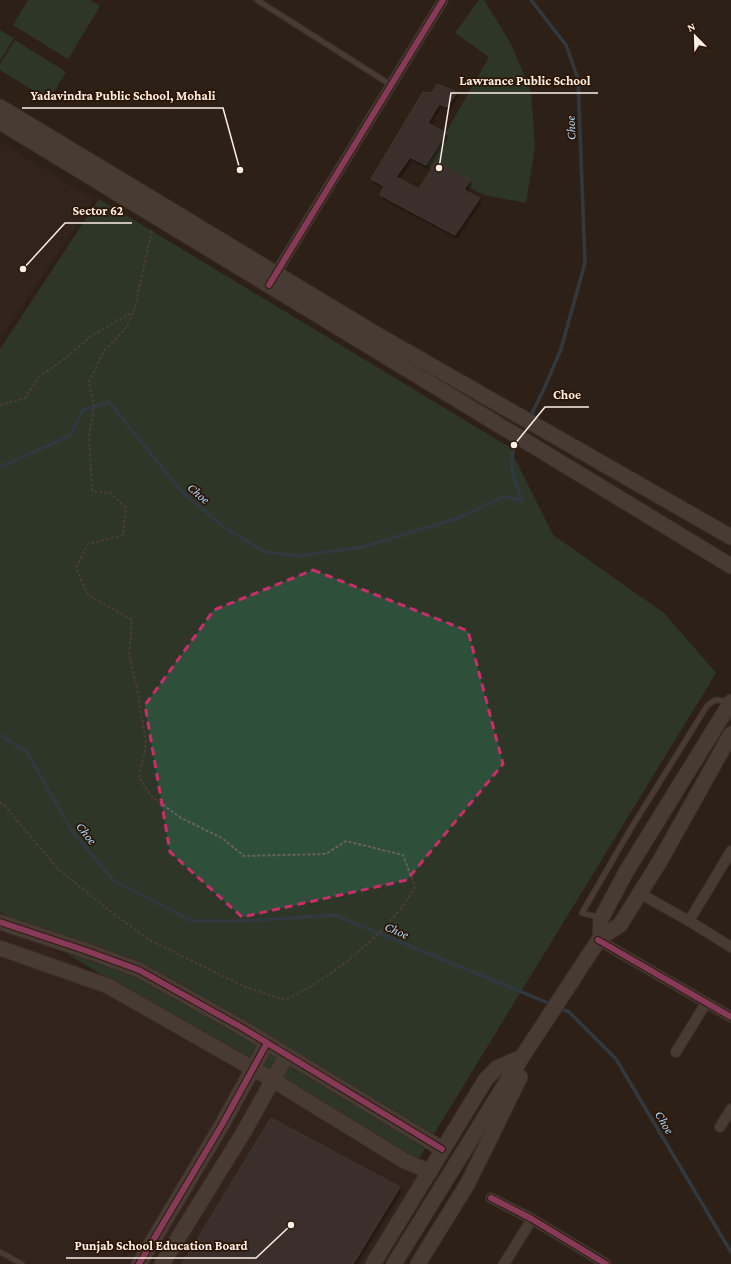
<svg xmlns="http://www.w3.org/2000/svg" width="731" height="1264" viewBox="0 0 731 1264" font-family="'Crimson Pro',serif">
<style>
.commercial{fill:#392622}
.green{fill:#2e503b}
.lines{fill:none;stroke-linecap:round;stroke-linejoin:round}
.stream{stroke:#35566e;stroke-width:3.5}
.building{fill:#4a3f41;stroke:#594f50;filter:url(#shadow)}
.lane-casing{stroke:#483c37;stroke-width:7}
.street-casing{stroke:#483c37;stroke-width:12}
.secondary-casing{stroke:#483c37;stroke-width:17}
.path{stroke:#6a615b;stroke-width:2;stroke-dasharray:3 2;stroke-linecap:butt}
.lane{stroke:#665c55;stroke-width:5}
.street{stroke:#665c55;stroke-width:10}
.secondary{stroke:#665c55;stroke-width:15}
.cycleway-casing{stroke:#2d1505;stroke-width:8}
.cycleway{stroke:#f35aa7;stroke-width:6}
.marked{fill:none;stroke:#c82e69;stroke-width:3;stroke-dasharray:8 5;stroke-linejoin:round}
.labels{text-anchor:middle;stroke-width:3.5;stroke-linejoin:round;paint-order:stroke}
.water-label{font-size:13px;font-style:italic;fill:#a6d7fc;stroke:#2d1505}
.leader{fill:none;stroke:#fdefe6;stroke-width:1.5}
.callout-dot{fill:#fdefe6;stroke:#2d1505;stroke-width:1.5}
.callout-label{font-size:13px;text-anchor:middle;font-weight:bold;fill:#fdefe6;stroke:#2d1505;stroke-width:3.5;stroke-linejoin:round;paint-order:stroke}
</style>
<defs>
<filter id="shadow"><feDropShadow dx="2" dy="3.5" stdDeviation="1" flood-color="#0009"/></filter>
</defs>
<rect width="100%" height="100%" fill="#2e2118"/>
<!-- commercial -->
<g class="commercial">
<path d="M0 142 94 199 0 339Z"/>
<path d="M0 917 417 1177 365 1264H0Z"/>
</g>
<!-- green -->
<g class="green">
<path d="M28 0H90L100 6 68 59 13 25Z"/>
<path d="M479 0H484L511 44 531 91 535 147 526 203 484 195 427 166 489 57 455 33Z"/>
<path d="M0 30 14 38 0 61Z"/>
<path d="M15 40 66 72 49 100 0 70V64Z"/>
<path d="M99 199 509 447 553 535 664 613 716 673 413 1168 0 912V349Z"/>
</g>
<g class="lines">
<!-- stream -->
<g class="stream">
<path d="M530 417 544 389 561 349 585 263 578 79 566 45 531 0"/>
<path d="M0 467 70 436 83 410 109 402 181 491 224 527 265 552 298 556 363 547 458 518 503 497 522 500C514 479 506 462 517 440"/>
<path d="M0 735 27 752 71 830 113 880 192 921H244L335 915 553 1005"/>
<path d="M558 1008 569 1012 616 1059 731 1252"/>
</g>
</g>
<!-- building -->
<g class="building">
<path d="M437 84 457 92 447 107 439 104 428 123 446 133 426 165 410 157 396 177 419 189 436 162 470 180 464 190 480 198 455 235 380 195 384 186 371 179 423 92 432 93Z"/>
<path d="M271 1118 400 1187 353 1264H182Z"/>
</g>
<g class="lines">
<!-- lane casing -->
<g class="lane-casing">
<g id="lane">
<path d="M257 0 391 85"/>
<path d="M600 918 582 913 630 830 707 706 715 700 729 701"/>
<path d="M0 1252 22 1264"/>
</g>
</g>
<!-- street casing -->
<g class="street-casing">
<g id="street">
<path d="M273 278 443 0"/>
<path d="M639 893 689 921 731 947"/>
<path d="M689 921 731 851"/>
<path d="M598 940 731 1017"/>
<path d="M676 1052 706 1003"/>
<path d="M720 1127 731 1109"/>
<path d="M491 1198 532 1219 606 1264"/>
<path d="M504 1264 532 1219"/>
</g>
</g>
<!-- secondary casing -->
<g class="secondary-casing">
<g id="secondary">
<path d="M0 107 376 334 731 537"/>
<path d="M0 122 731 566"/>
<path d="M0 922 87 951 139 970 239 1026 442 1149"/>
<path d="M600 938 601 919 626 872 731 702"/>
<path d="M0 948 108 986 273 1080 403 1160 430 1172"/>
<path d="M139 1264 223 1123 267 1043"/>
<path d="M162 1264 242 1135 287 1055"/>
<path d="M373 1264 486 1079 497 1068 522 1057"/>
<path d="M394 1264 522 1057 600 938 620 925 660 861 731 734"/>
<path d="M418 1264 468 1183 520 1077"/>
</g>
</g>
<!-- path -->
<g class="path">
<path d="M0 405 25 398 39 377 67 357 91 336 133 312"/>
<path d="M0 802 5 806 58 869 111 912 151 941 245 987 285 1000C328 980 367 948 398 912 405 905 410 895 415 887L403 855 346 841 326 854 244 856 222 838 181 818 151 796 139 777 146 744 138 693 129 655 132 620 88 595 76 568 88 544 123 535 126 508 111 493 92 491 89 435 94 407 89 382 104 351 125 329 134 312 152 229"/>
</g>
<!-- lane -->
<use href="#lane" class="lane"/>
<!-- street -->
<use href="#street" class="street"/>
<!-- secondary -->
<use href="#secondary" class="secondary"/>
<!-- cycleway casing -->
<g class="cycleway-casing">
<g id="cycleway">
<path d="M269 285 443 0"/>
<path d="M0 922 87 951 139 970 239 1026 442 1149"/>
<path d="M598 940 731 1017"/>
<path d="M491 1198 532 1219 606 1264"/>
<path d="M139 1264 223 1123 267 1043"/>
</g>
</g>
<!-- cycleway -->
<use href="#cycleway" class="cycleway"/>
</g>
<!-- marked area -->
<path d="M0 0H731V1264H0ZM313 570 468 631 503 764 407 880 242 917 170 852 145 705 214 610Z" fill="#2e2118" fill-opacity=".55" fill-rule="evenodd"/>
<path class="marked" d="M313 570 468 631 503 764 407 880 242 917 170 852 145 705 214 610Z"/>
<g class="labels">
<!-- water labels -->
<g class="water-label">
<text transform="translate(570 128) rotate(-92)" y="5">Choe</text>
<text transform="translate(199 493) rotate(41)" y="5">Choe</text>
<text transform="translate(87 833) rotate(52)" y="5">Choe</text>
<text transform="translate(397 930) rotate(23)" y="5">Choe</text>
<text transform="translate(665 1122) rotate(59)" y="5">Choe</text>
</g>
</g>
<!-- callouts -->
<path class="leader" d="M439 168L451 93H598M240 170L223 108H22M23 269L65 223H132M514 445L545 407H589M291 1225L256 1258H66"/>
<g class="callout-dot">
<circle cx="439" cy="168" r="4"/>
<circle cx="240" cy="170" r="4"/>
<circle cx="23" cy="269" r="4"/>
<circle cx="514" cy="445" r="4"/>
<circle cx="291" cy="1225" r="4"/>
</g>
<g class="callout-label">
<text x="525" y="85">Lawrance Public School</text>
<text x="123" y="100">Yadavindra Public School, Mohali</text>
<text x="98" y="215">Sector 62</text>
<text x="567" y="399">Choe</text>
<text x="161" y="1250">Punjab School Education Board</text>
</g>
<!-- north arrow -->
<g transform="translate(695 36) rotate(337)" stroke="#2d1505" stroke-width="3" paint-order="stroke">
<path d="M0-3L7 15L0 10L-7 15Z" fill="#fdefe6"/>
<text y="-6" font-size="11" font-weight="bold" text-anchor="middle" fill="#fdefe6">N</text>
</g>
</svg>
